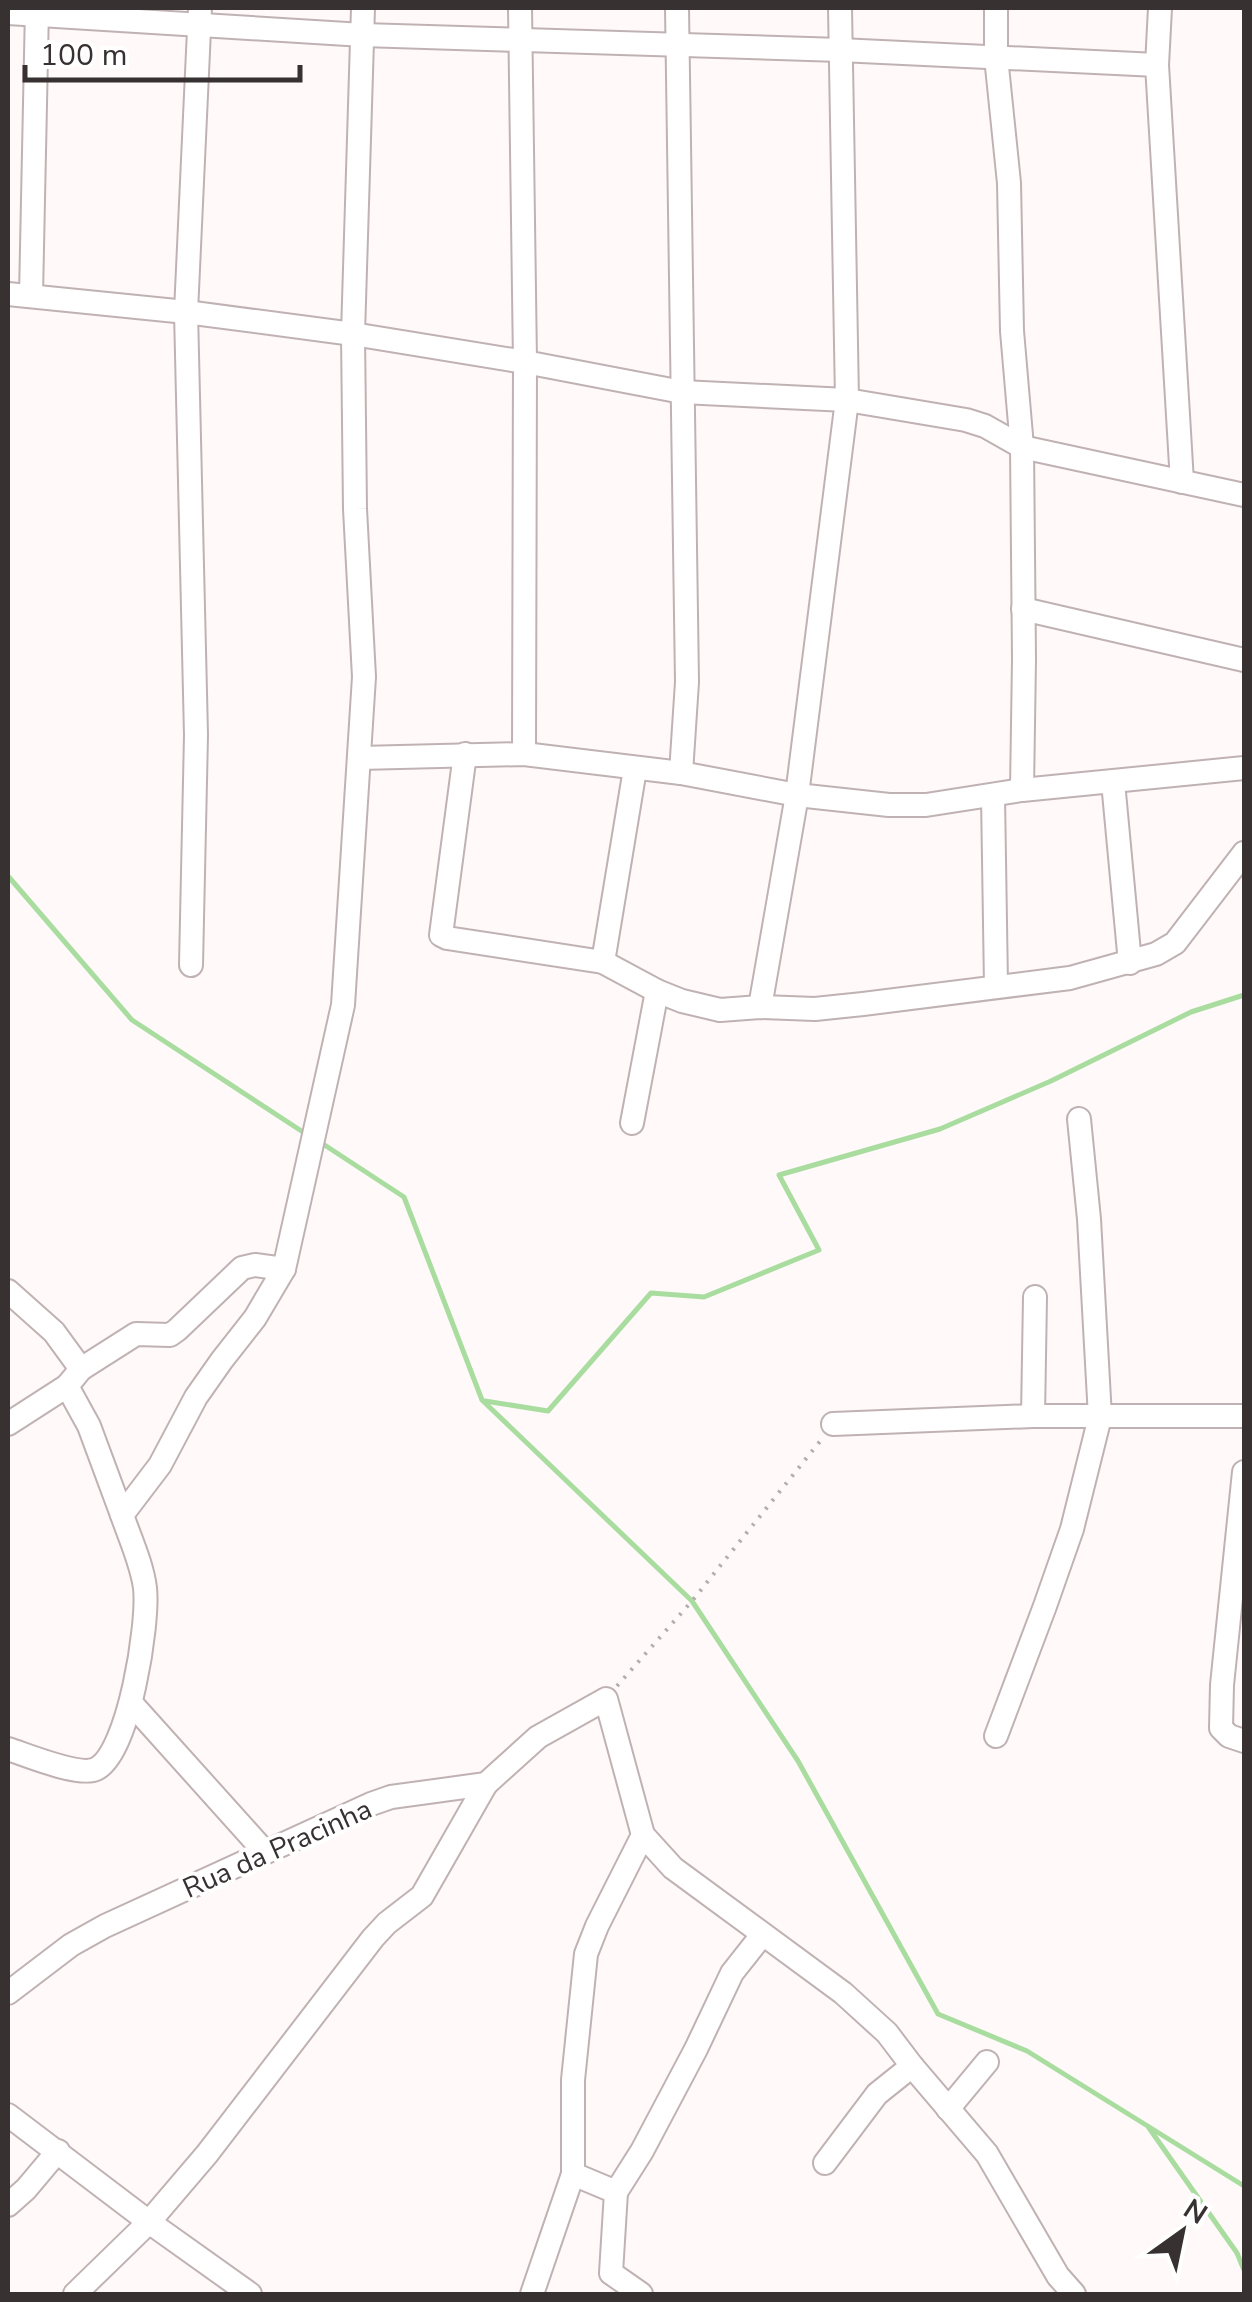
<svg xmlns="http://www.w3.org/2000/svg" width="1252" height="2302" viewBox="0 0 1252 2302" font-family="'Nunito Sans',sans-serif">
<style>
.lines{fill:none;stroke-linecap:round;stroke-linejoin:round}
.stream{stroke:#a9dda0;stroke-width:5}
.minor-casing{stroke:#c0b2b3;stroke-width:26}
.path{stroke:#b3adad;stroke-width:4;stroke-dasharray:2.5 8;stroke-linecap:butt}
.minor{stroke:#fff;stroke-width:22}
.labels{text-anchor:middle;stroke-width:8;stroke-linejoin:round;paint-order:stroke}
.street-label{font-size:28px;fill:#373132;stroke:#fff}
</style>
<rect width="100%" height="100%" fill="#fff9f9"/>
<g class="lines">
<!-- stream -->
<g class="stream">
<path d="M8 876 132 1020 306 1134"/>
<path d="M320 1142 404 1197 482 1400 692 1601 798 1761 938 2014 1027 2051 1244 2186"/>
<path d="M485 1401 548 1411 651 1293 704 1297 819 1250 779 1175 940 1129 1051 1081 1191 1012 1244 995"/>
<path d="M1149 2128 1237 2253 1244 2270"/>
</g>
<!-- minor casing -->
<g class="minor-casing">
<g id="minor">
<path d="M520 8 525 362 524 754"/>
<path d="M677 8 687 682 681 773"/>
<path d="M996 8V57L1009 183 1012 331 1022 447 1024 659 1022 790"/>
<path d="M1160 8 1157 65 1182 482"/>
<path d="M8 13 363 35 840 50 1157 65"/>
<path d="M8 294 186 312 353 334 525 362 682 392 847 400 966 420 985 426 1022 447 1244 495"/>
<path d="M31 296 37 8"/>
<path d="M1023 609 1244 660"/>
<path d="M465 754 441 935 447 938 603 962 657 991 682 1001 720 1010 760 1007 815 1009 863 1004 1070 978 1156 954 1175 943 1244 853"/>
<path d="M360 758 524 754 681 773 797 795 889 805H926L1022 790 1244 768"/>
<path d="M1113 782 1130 963"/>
<path d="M993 796 996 986"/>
<path d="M603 962 635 769"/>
<path d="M191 965 196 735 186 312 200 8"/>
<path d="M760 1007 797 795 847 400 840 8"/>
<path d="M632 1123 657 991"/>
<path d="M8 1291 54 1332 81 1369 67 1386 89 1426 122 1515"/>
<path d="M81 1369 136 1334 170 1335 177 1330 242 1268 255 1265 284 1269"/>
<path d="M1033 1416 1035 1297"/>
<path d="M8 1424 67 1386"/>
<path d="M833 1424 1033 1416H1244"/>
<path d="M1244 1472 1222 1685 1221 1728 1229 1736 1244 1741"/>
<path d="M132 1704 265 1852"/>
<path d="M996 1736 1045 1606 1072 1529 1100 1417 1089 1219 1079 1119"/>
<path d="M8 1749C27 1755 79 1777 96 1769 129 1753 149 1623 145 1588 142 1564 130 1538 122 1515L160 1465 196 1397 222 1360 255 1318 284 1269 343 1005 364 677 355 509 353 334 363 8"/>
<path d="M643 1835 673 1868 843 1993 887 2033 912 2066 987 2154 1058 2276 1074 2294"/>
<path d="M8 1993 71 1945 105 1926 371 1804 391 1797 486 1784 538 1737 606 1699 643 1835 597 1926 586 1954 573 2080V2174L532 2294"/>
<path d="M948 2109 987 2062"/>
<path d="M8 2115 149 2222 250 2294"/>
<path d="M825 2163 877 2094 912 2066"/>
<path d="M573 2174 616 2192 611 2273 641 2294"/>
<path d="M616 2192 642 2151 696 2049 732 1973 762 1935"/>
<path d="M8 2205 26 2189 58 2151"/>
<path d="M75 2294 149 2222 207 2154 373 1938 387 1923 422 1896 486 1784"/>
</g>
</g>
<!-- path -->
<path class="path" d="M617 1686 692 1601 821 1440"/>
<!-- minor -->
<use href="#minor" class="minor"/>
</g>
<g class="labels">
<!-- street labels -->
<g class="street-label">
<text transform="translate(277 1848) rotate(-24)" y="10">Rua da Pracinha</text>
</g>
</g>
<!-- border -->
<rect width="1252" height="2302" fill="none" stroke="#373132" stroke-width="20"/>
<!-- north arrow -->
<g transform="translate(1182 2232) rotate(33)" stroke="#ffffff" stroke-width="8" paint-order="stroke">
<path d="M0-8L18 38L0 25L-18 38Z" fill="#373132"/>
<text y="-15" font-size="28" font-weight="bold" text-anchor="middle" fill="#373132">N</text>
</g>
<!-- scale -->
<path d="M25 65v15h275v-15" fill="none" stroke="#373132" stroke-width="5"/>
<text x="40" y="65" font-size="30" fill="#373132" stroke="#ffffff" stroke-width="8" paint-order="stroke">100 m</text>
</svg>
